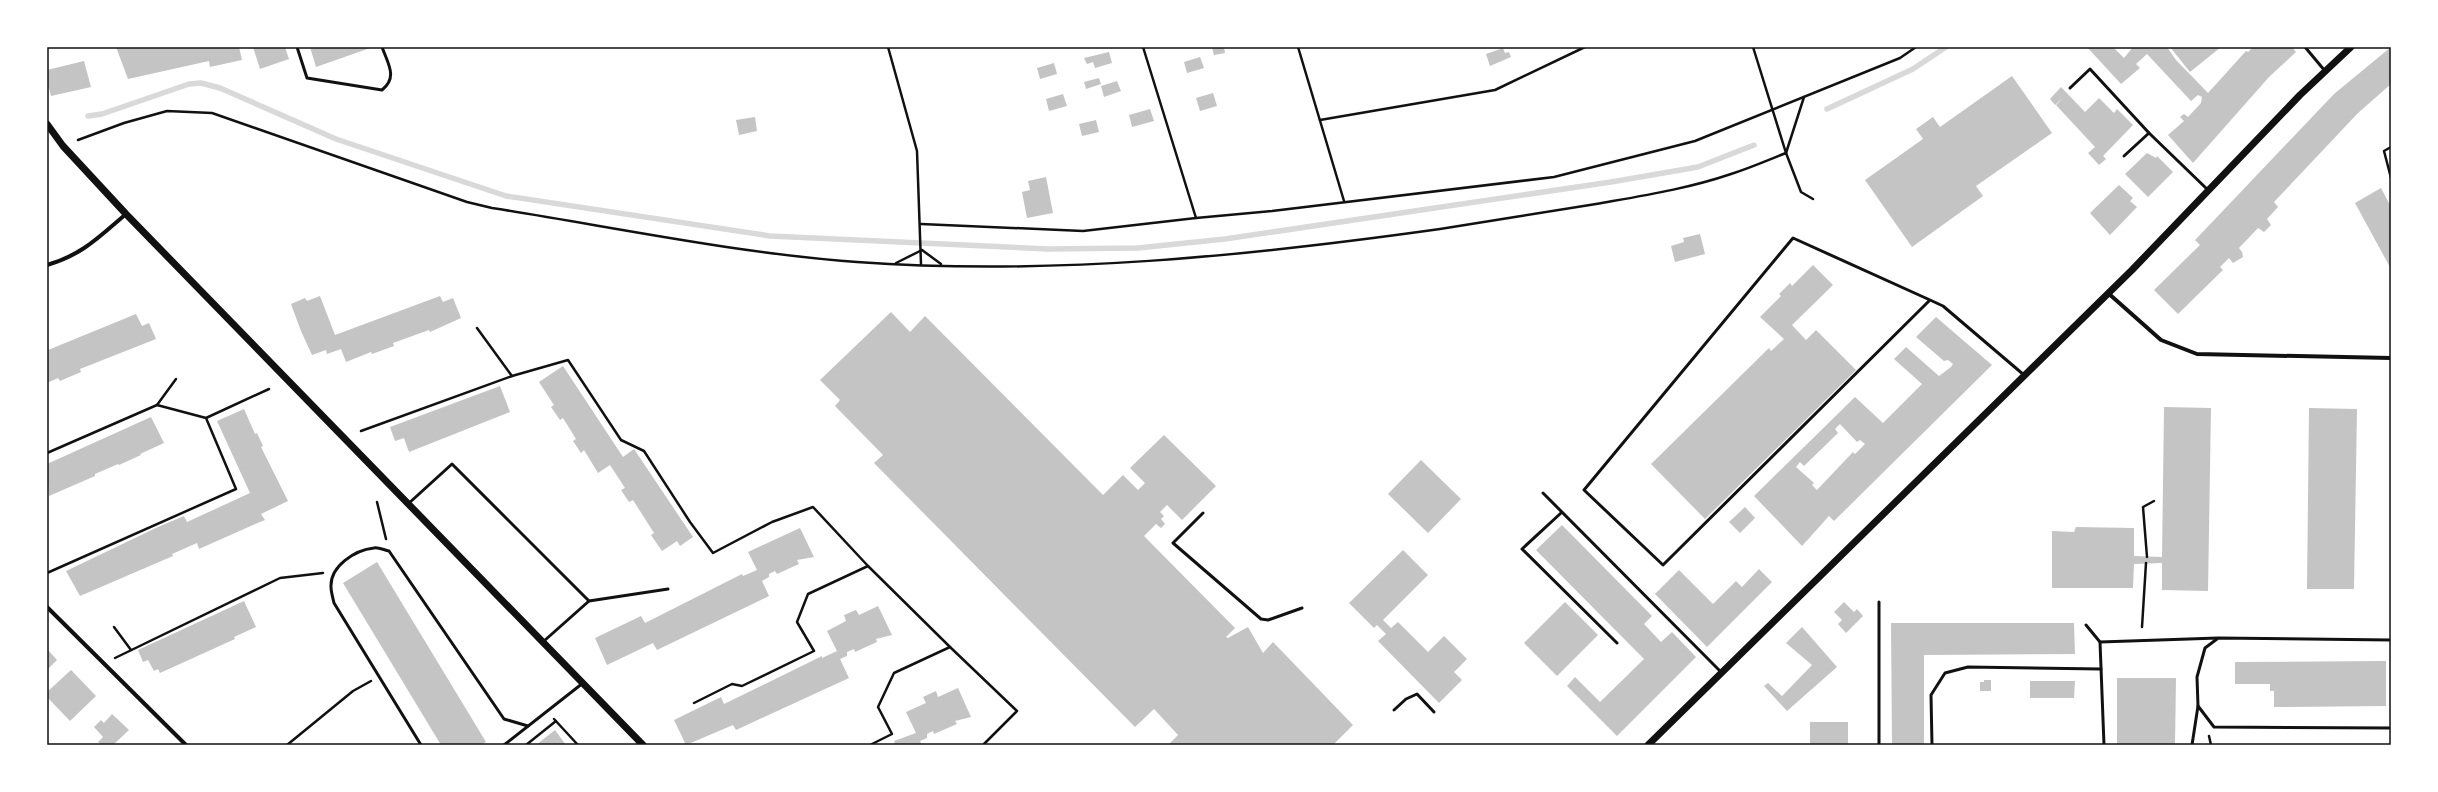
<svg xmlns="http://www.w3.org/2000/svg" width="2438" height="792" viewBox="0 0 2438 792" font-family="Inter,sans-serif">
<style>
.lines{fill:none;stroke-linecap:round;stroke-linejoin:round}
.stream{stroke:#d9d9d9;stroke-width:5.5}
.building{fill:#c4c4c4;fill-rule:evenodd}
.path{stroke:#111;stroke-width:2.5}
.service{stroke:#111;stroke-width:3}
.minor{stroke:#111;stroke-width:4}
.tertiary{stroke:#111;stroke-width:7}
.neatline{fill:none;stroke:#111;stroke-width:1.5}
</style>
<rect width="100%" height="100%" fill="#fff"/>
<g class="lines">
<!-- stream -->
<g class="stream">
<path d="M1827 109 1913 69 1946 47"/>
<path d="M88 116 102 114 189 84 201 83 220 88 336 139 506 196 770 236 1048 249 1138 248 1225 239 1611 182 1698 167 1754 145"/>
</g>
</g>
<!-- building -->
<g class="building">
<path d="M116 47H239L242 60 210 67 209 61 128 79Z"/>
<path d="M253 47H285L289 59 260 69Z"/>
<path d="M310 47H373L316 67Z"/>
<path d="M1219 47H1224L1225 53 1214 55 1212 48Z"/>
<path d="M2087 47H2113L2124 58 2133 47H2167L2176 60 2208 93 2246 51 2248 52 2253 47H2292L2296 52 2269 77 2193 163 2168 135 2184 121 2180 117 2184 114 2188 117 2201 103 2202 97 2198 95 2191 101 2147 54 2136 64 2140 68 2121 84Z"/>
<path d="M2170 47H2221L2190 72Z"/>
<path d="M2391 47V84L2358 113 2274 202 2278 207 2267 219 2271 225 2264 232 2258 228 2239 248 2242 252 2243 257 2233 263 2229 258 2220 267 2223 270 2178 314 2154 290 2200 245 2195 240 2198 237 2334 94Z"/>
<path d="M1503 48 1505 53 1509 52 1511 57 1490 66 1486 54Z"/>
<path d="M1109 52 1112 63 1095 68 1093 62 1087 64 1084 58Z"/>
<path d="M1200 57 1204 68 1187 73 1184 62Z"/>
<path d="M84 61 91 87 51 96 49 88 47 89V70Z"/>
<path d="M1054 63 1057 74 1040 79 1037 68Z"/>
<path d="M2012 76 2052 133 1976 186 1983 196 1912 247 1865 180 1923 139 1916 129 1933 117 1940 127Z"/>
<path d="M1099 78 1101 84 1086 89 1084 82Z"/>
<path d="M1117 81 1121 91 1104 97 1101 86Z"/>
<path d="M2061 87 2085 112 2099 98 2114 113 2117 109 2133 125 2103 156 2106 159 2099 165 2088 153 2095 147 2056 105 2063 98 2055 105 2050 99Z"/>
<path d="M1213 93 1217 106 1200 111 1196 98Z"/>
<path d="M1063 94 1067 106 1049 111 1046 99Z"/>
<path d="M1150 109 1154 121 1132 127 1129 115Z"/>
<path d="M755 117 757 131 739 135 736 120Z"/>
<path d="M1096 120 1099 132 1082 136 1079 124Z"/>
<path d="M2147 153 2156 158 2157 156 2173 172 2148 197 2125 174Z"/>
<path d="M1046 177 1053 213 1027 218 1022 192 1030 190 1028 181Z"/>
<path d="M2119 185 2133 198 2130 201 2137 207 2110 235 2090 213Z"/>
<path d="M2381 188 2391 207V269L2355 203Z"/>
<path d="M1700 234 1705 254 1675 262 1671 246 1684 242 1683 238Z"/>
<path d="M1813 265 1833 285 1792 325 1806 340 1816 330 1856 370 1705 519 1651 464 1769 348 1771 351 1784 339 1760 317 1781 296 1779 294 1790 283 1792 286Z"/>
<path d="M320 296 335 335 440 296 443 302 453 298 461 318 430 332 429 330 393 343 394 346 372 354 371 352 346 362 341 349 327 354 326 350 312 355 301 331 291 304 305 298 307 301Z"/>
<path d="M891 312 910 332 925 316 1103 495 1123 475 1138 490 1145 483 1130 468 1164 435 1216 486 1182 520 1167 505 1160 512 1164 516 1161 519 1165 524 1161 528 1156 524 1144 536 1235 628 1226 637 1228 638 1248 627 1263 653 1273 642 1353 725 1333 745H1168L1178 735 1154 709 1135 727 874 463 883 455 835 406 840 400 820 380Z"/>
<path d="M136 314 142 326 149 323 156 339 80 369 81 372 60 381 58 378 47 383 48 350Z"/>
<path d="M1936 317 1992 365 1834 521 1829 516 1802 546 1754 496 1855 397 1883 423 1922 384 1894 359 1906 347 1939 376 1951 367 1953 364 1948 360 1944 361 1916 337ZM1840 424 1857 442 1860 440 1865 444 1855 454 1853 452 1817 490 1812 485 1814 483 1796 467 1800 462 1804 466 1838 433 1835 429Z"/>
<path d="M563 366 623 457 634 449 693 537 680 546 677 541 662 551 651 535 654 533 633 500 629 502 621 490 625 488 610 465 598 473 584 450 581 453 573 441 576 439 563 418 560 420 551 407 554 405 539 382Z"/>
<path d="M500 386 510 412 409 452 404 438 395 441 390 427Z"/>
<path d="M2164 407 2211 408 2208 591 2162 590V563L2134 564 2133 588H2052V531L2074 532 2076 527 2134 528V556L2162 557Z"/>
<path d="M2309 408 2357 409 2354 589H2307Z"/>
<path d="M244 409 255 434 257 433 263 446 261 447 288 501 261 514 265 520 253 525 199 549 197 543 172 554 173 556 80 596 66 571 158 527 184 516 187 522 250 493 217 421Z"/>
<path d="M151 417 164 443 140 454 141 455 119 465 118 464 95 474V476L49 496 47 464Z"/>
<path d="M1421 460 1461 499 1428 533 1388 494Z"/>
<path d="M1745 507 1755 518 1740 533 1729 522Z"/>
<path d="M1562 525 1652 616 1644 624 1661 642 1672 632 1696 657 1617 736 1567 686 1575 677 1600 702 1644 659 1536 550Z"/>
<path d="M800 528 814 557 797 560 799 564 777 574 775 571 769 574V577L762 581 769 596 657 650 653 643 607 665 595 638 641 616 645 623 742 574 743 576 757 570 748 552Z"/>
<path d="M1403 550 1428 575 1383 620 1391 628 1398 622 1428 652 1444 636 1467 659 1454 672 1462 680 1439 703 1378 641 1386 634 1377 625 1374 628 1349 603Z"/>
<path d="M377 562 486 742 481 745H441L343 583Z"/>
<path d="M1759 569 1772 582 1707 647 1655 594 1679 570 1713 604 1736 581 1742 587Z"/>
<path d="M244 601 256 627 234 637 235 639 160 673 158 669 154 671 148 660 143 662 138 650Z"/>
<path d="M1565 602 1598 635 1557 676 1524 643Z"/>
<path d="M1844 602 1854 612 1857 609 1863 616 1846 633 1838 624 1842 620 1834 612Z"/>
<path d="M878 606 892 635 876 639 877 642 855 652 854 649 847 652V656L840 659 849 678 736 730 733 725 686 745 674 720 721 697 724 704 822 656V658L837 651 827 631 846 621 844 615 856 610 859 615Z"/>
<path d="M1891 623H2074L2075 654 1924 655V745H1892Z"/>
<path d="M1802 627 1837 667 1787 711 1764 686 1768 683 1782 696 1812 665 1786 643Z"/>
<path d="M47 649 57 660 47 670Z"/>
<path d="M2386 661V706L2274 707V691H2270V684H2235V662Z"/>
<path d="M71 670 96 696 70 721 47 697V692Z"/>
<path d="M2117 678H2176L2175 745H2117Z"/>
<path d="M1984 680H1991V691H1980V682H1984Z"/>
<path d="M2030 681H2075L2074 698H2030Z"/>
<path d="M958 688 971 717 955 721 957 724 934 734 933 731 927 734V738L920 741 922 745H891L895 743 894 741 916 733 906 712 926 703 923 697 936 691 938 697Z"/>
<path d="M112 714 129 730 113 745H102L98 742 103 737 94 727 101 720 104 723Z"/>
<rect x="1810" y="722" width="38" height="23"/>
<path d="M555 730 566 745H536Z"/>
</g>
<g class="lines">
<!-- path -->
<g class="path">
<path d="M888 47 917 151 921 264"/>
<path d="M1143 47 1196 218"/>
<path d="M1298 47 1344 201"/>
<path d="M1753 47 1786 153 1801 192 1813 199"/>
<path d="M1320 120 1495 90 1585 47"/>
<path d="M78 140 124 123 167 111 212 113 467 202 492 208C613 227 735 253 857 262 1052 276 1247 256 1440 229 1492 221 1544 212 1596 204 1641 196 1687 189 1731 174 1750 168 1768 160 1786 153"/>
<path d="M2391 147 2384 151 2391 178"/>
<path d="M1786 153 1804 97"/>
<path d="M921 224 1083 231 1196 218 1272 211 1554 177 1695 141 1900 58 1916 47"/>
<path d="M922 250 941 264"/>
<path d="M896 263 922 250"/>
<path d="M477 328 512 376"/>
<path d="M206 418 269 389"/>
<path d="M361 431 512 376 568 360 621 440 644 451 690 522 713 553 772 522 813 507 868 566"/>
<path d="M47 453 157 405 176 379"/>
<path d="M377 502 386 539"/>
<path d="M2147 557 2143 507 2154 501"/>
<path d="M47 573 236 489 206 418 157 405"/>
<path d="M114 627 131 650"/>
<path d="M2142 627 2146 563"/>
<path d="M950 647 1017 711 983 745"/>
<path d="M115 658 280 578 323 573"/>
<path d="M694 703 732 684 742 686 814 651 797 622 808 594 868 566 950 647 894 673 878 707 892 734 870 745"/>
<path d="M554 719 578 745"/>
<path d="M2209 736 2211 745"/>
<path d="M287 745 353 691 371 681"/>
<path d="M526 745 556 721"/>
</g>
<!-- service -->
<g class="service">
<path d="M297 47 307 78 382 90C398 77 388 64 382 47"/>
<path d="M2305 47 2325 71"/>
<path d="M2070 88 2090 69 2149 133 2208 190"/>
<path d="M2124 156 2149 133"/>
<path d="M1930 300 1663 565 1584 490 1793 238 1930 300 1943 306 2024 375"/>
<path d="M1543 493 1721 672"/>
<path d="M408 504 452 464 589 601 544 641"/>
<path d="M1203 513 1173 543 1261 619 1268 620 1302 608"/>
<path d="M1561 513 1522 549 1617 643"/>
<path d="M589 601 668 589"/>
<path d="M1879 602V745"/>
<path d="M2086 625 2100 642 2104 745"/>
<path d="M2217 639 2205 648 2197 677 2198 706 2214 727 2391 728"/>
<path d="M2100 642 2218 638 2391 640"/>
<path d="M1394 710 1406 699 1417 694 1434 712"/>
<path d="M421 745 334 603C333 598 331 592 331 587 330 566 355 550 374 548 378 547 384 550 389 551L504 719 528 726"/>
<path d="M504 745 583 683"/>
<path d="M1932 745 1931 695 1945 673 1968 667 2101 669"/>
<path d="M2192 745 2198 706"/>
</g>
<!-- minor -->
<g class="minor">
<path d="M47 265C82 255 99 237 126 214"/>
<path d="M2108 293 2161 340 2197 354 2391 358"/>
<path d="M47 607 186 745"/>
</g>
<!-- tertiary -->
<g class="tertiary">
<path d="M47 124 63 146 126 214 643 745"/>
<path d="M1648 745 2132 270 2300 95 2351 47"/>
</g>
</g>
<!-- border -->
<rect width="2438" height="792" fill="none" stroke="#ffffff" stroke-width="96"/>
<rect x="48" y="48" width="2342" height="696" class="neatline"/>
</svg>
